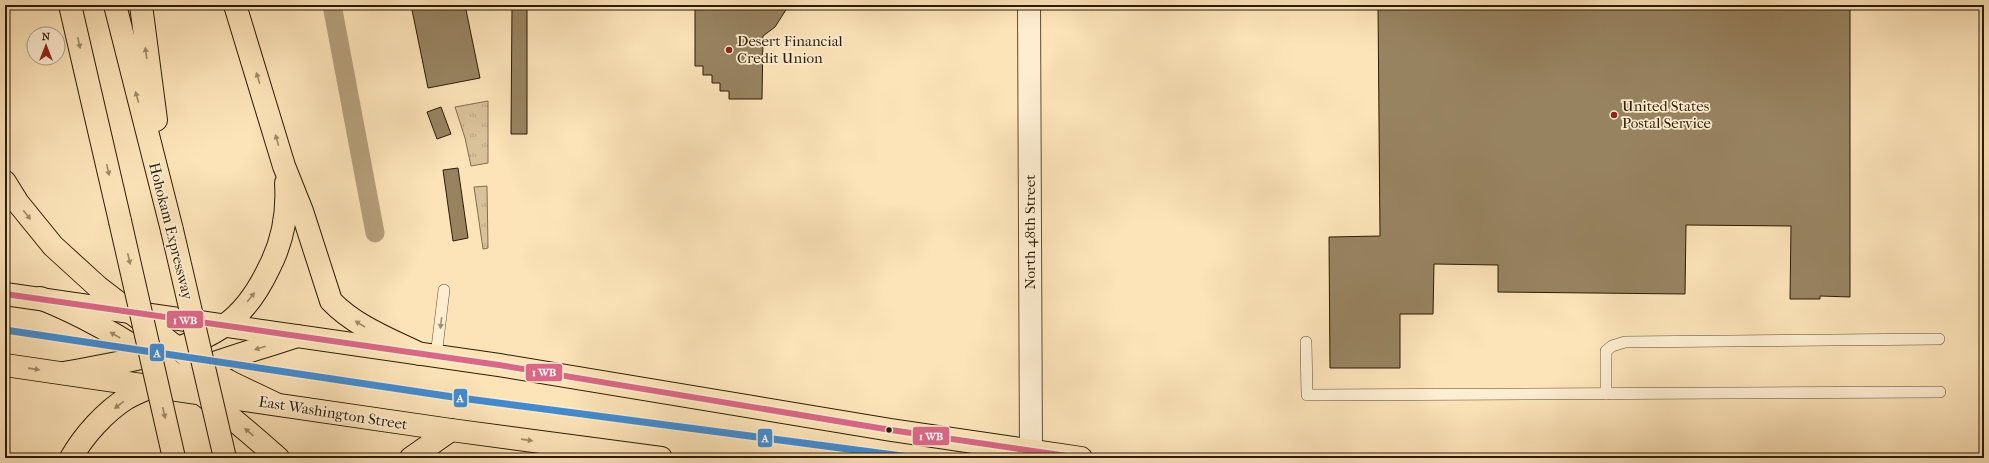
<svg xmlns="http://www.w3.org/2000/svg" width="1989" height="463" viewBox="0 0 1989 463" font-family="'IM FELL French Canon',serif">
<style>
.park{fill:url(#park-tufts);stroke:#826e4e}
.lines{fill:none;stroke-linecap:round;stroke-linejoin:round}
.canal{stroke:#b59f7a;stroke-width:19}
.building{fill:#988361;stroke:#2c1b03}
.service-casing{stroke:#604d30;stroke-width:12}
.tertiary-casing{stroke:#604d30;stroke-width:24}
.primary-casing{stroke:#2c1b03;stroke-width:24}
.motorway-casing{stroke:#2c1b03;stroke-width:24}
.service{stroke:#fdedd1;stroke-width:11}
.tertiary{stroke:#fdedd1;stroke-width:22}
.primary{stroke:#fce3b8;stroke-width:22}
.motorway{stroke:#fce3b8;stroke-width:22}
.motorway-bridge-casing{stroke:#2c1b03;stroke-width:24;stroke-linecap:butt}
.motorway-bridge{stroke:#fce3b8;stroke-width:22}
.bus-1-casing{stroke:#fdedd1;stroke-width:9}
.bus-1{stroke:#d96885;stroke-width:6}
.rail-1-casing{stroke:#fdedd1;stroke-width:10}
.rail-1{stroke:#448bcd;stroke-width:7}
.oneway{fill:#9e8967}
.oneway2{fill:#9f8e74}
.poi-dot{fill:#8f2418;stroke:#fdedd1;stroke-width:1.5}
.bus-dot{fill:#2c1b03;stroke:#fdedd1;stroke-width:1.5}
.labels{text-anchor:middle;stroke-width:3.5;stroke-linejoin:round;paint-order:stroke}
.poi-label{font-size:15px;fill:#2c1b03;stroke:#fdedd1;text-anchor:start}
.street-label{font-size:15px;fill:#2c1b03;stroke:#fdedd1}
.line-badge{stroke:#fdedd1;stroke-width:1.5}
.badge-label{font-size:11px;text-anchor:middle;font-weight:bold;fill:#fff}
</style>
<defs>
<pattern id="park-tufts" width="24" height="20" patternUnits="userSpaceOnUse"><rect width="24" height="20" fill="#d9c199"/><path d="M3 7l-1-3M5 7V3M7 7l1-3M15 17l-1-3M17 17v-4M19 17l1-3" fill="none" stroke="#baa582"/></pattern>
</defs>
<rect width="100%" height="100%" fill="#fce3b8"/>
<filter id="stains"><feTurbulence type="fractalNoise" baseFrequency=".005" numOctaves="4"/><feColorMatrix values="0 0 0 0 .2 0 0 0 0 .09 0 0 0 0 .02 0 0 0 .5 -.17"/></filter>
<radialGradient id="worn" r=".72"><stop offset=".6" stop-color="#630" stop-opacity="0"/><stop offset="1" stop-color="#630" stop-opacity=".3"/></radialGradient>
<!-- park -->
<g class="park">
<path d="M488 101V163L471 166 465 138 455 107Z"/>
<path d="M487 186 488 248 483 249 474 187Z"/>
</g>
<g class="lines">
<!-- canal -->
<path class="canal" d="M332 5 375 233"/>
</g>
<!-- building -->
<g class="building">
<path d="M411 5H465L480 78 428 88Z"/>
<path d="M512 5H527V134H511Z"/>
<path d="M695 5H789L775 27 763 36 762 99H729V91H720V83H712V75H703V66H695Z"/>
<path d="M1378 5H1850V297L1820 296V299H1790L1791 226 1686 225 1685 294 1498 292V265L1434 264 1433 314H1400V368H1330L1329 237 1380 236Z"/>
<path d="M441 107 451 134 437 139 427 112Z"/>
<path d="M458 168 468 238 453 241 443 170Z"/>
</g>
<g class="lines">
<!-- service casing -->
<g class="service-casing">
<g id="service">
<path d="M1306 342 1307 395 1940 392"/>
<path d="M436 356 444 290"/>
<path d="M1606 394V351L1612 346 1625 342 1939 339"/>
</g>
</g>
<!-- tertiary casing -->
<g class="tertiary-casing">
<path id="tertiary" d="M1029 5 1031 458"/>
</g>
<!-- primary casing -->
<g class="primary-casing">
<g id="primary">
<path d="M5 294 499 365 891 430 1081 458"/>
<path d="M5 365 451 430 661 458"/>
</g>
</g>
<!-- motorway casing -->
<g class="motorway-casing">
<g id="motorway">
<path d="M70 5 120 221"/>
<path d="M115 5 172 230"/>
<path d="M141 5 156 120"/>
<path d="M235 5 284 166 302 211 331 301C355 326 389 339 420 354"/>
<path d="M5 182 18 203 53 246 98 287 202 367 234 384 276 404"/>
<path d="M40 298C130 334 206 394 278 458"/>
<path d="M64 373C111 364 186 354 225 325 245 311 259 289 269 268 283 241 288 213 286 183"/>
<path d="M71 458C84 435 105 412 127 398 141 390 157 385 172 378 213 362 255 350 297 336"/>
<path d="M411 458 451 430"/>
</g>
</g>
<!-- service -->
<use href="#service" class="service"/>
<!-- tertiary -->
<use href="#tertiary" class="tertiary"/>
<!-- primary -->
<use href="#primary" class="primary"/>
<!-- motorway -->
<use href="#motorway" class="motorway"/>
<!-- motorway-bridge casing -->
<g class="motorway-bridge-casing">
<g id="motorway-bridge">
<path d="M120 221 174 458"/>
<path d="M172 230 225 458"/>
</g>
</g>
<!-- motorway-bridge -->
<use href="#motorway-bridge" class="motorway-bridge"/>
<!-- bus-1 casing -->
<g class="bus-1-casing">
<path id="bus-1" d="M5 294 499 365 891 430 1081 458"/>
</g>
<!-- bus-1 -->
<use href="#bus-1" class="bus-1"/>
<!-- rail-1 casing -->
<g class="rail-1-casing">
<path id="rail-1" d="M5 330 453 397 917 458"/>
</g>
<!-- rail-1 -->
<use href="#rail-1" class="rail-1"/>
</g>
<!-- one-way arrows -->
<defs><path id="oneway-solid" d="M-6-.8H1V-3.2L6.5 0L1 3.2V.8H-6Z"/></defs>
<g class="oneway">
<use href="#oneway-solid" transform="translate(79 43) rotate(77)"/>
<use href="#oneway-solid" transform="translate(146 53) rotate(-98)"/>
<use href="#oneway-solid" transform="translate(258 78) rotate(-107)"/>
<use href="#oneway-solid" transform="translate(137 97) rotate(-105)"/>
<use href="#oneway-solid" transform="translate(277 140) rotate(-106)"/>
<use href="#oneway-solid" transform="translate(108 170) rotate(77)"/>
<use href="#oneway-solid" transform="translate(27 215) rotate(52)"/>
<use href="#oneway-solid" transform="translate(129 259) rotate(77)"/>
<use href="#oneway-solid" transform="translate(251 297) rotate(-51)"/>
<use href="#oneway-solid" transform="translate(360 324) rotate(-148)"/>
<use href="#oneway-solid" transform="translate(115 335) rotate(-150)"/>
<use href="#oneway-solid" transform="translate(260 348) rotate(162)"/>
<use href="#oneway-solid" transform="translate(34 369) rotate(8)"/>
<use href="#oneway-solid" transform="translate(119 405) rotate(143)"/>
<use href="#oneway-solid" transform="translate(164 413) rotate(77)"/>
<use href="#oneway-solid" transform="translate(249 432) rotate(-139)"/>
<use href="#oneway-solid" transform="translate(527 440) rotate(8)"/>
</g>
<use class="oneway2" href="#oneway-solid" transform="translate(441 323) rotate(97)"/>
<!-- markers -->
<g class="poi-dot">
<circle cx="729" cy="50" r="4"/>
<circle cx="1614" cy="115" r="4"/>
</g>
<circle class="bus-dot" cx="889" cy="430" r="3.5"/>
<g class="labels">
<!-- poi labels -->
<g class="poi-label">
<text x="737" y="46">Desert Financial<tspan x="737" dy="17">Credit Union</tspan></text>
<text x="1622" y="111">United States<tspan x="1622" dy="17">Postal Service</tspan></text>
</g>
<!-- street labels -->
<g class="street-label">
<text transform="translate(171 231) rotate(76)" y="5">Hohokam Expressway</text>
<text transform="translate(1030 232) rotate(-90)" y="5">North 48th Street</text>
<text transform="translate(333 413) rotate(9)" y="5">East Washington Street</text>
</g>
</g>
<g class="line-badge">
<rect x="166" y="310" width="38" height="19" rx="4" fill="#d96885"/>
<rect x="149" y="343" width="16" height="19" rx="4" fill="#448bcd"/>
<rect x="525" y="363" width="38" height="19" rx="4" fill="#d96885"/>
<rect x="453" y="388" width="15" height="20" rx="4" fill="#448bcd"/>
<rect x="912" y="426" width="38" height="20" rx="4" fill="#d96885"/>
<rect x="757" y="428" width="16" height="20" rx="4" fill="#448bcd"/>
</g>
<g class="badge-label">
<text x="185" y="324">1 WB</text>
<text x="157" y="357">A</text>
<text x="544" y="376">1 WB</text>
<text x="460" y="402">A</text>
<text x="931" y="440">1 WB</text>
<text x="765" y="442">A</text>
</g>
<!-- margin -->
<rect width="1989" height="463" fill="none" stroke="#fce3b8" stroke-width="20"/>
<rect x="6" y="6" width="1977" height="451" fill="none" stroke="#2c1b03" stroke-width="2"/>
<rect x="10" y="10" width="1969" height="443" fill="none" stroke="#2c1b03"/>
<!-- north arrow -->
<g transform="translate(46 46)"><circle r="19" fill="#fdedd1" stroke="#a9997f"/>
<path d="M0-3L7 15L0 10L-7 15Z" fill="#8f2418"/>
<text y="-6" font-size="11" font-weight="bold" text-anchor="middle" fill="#2c1b03">N</text>
</g>
<rect width="100%" height="100%" filter="url(#stains)"/>
<rect width="100%" height="100%" fill="url(#worn)"/>
</svg>
